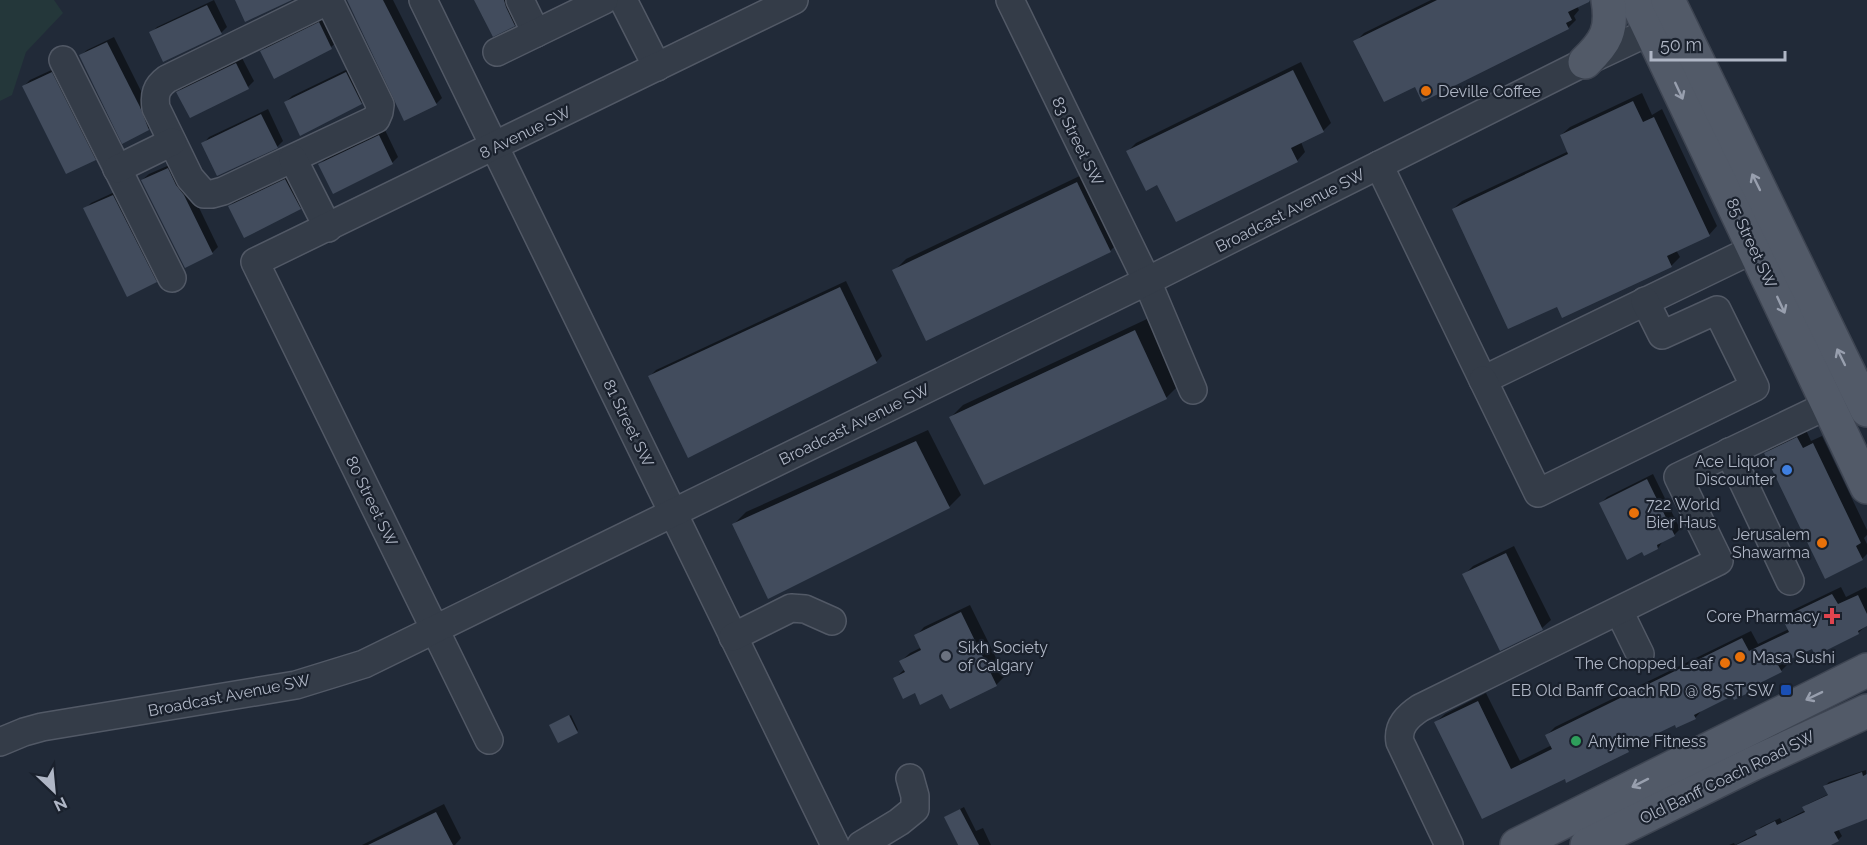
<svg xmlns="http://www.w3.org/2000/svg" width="1867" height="845" viewBox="0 0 1867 845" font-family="Raleway,sans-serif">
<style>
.green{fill:#24373a}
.shadow{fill:#0007}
.building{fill:#424c5d}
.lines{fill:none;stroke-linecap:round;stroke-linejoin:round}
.minor-casing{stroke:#525966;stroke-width:30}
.major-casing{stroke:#3e4552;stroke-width:36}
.minor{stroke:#343c48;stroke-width:27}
.major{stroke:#525a68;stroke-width:33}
.oneway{stroke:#989fae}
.food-dot{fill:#e8710a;stroke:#1a212d;stroke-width:2}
.shop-dot{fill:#3f7fe0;stroke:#1a212d;stroke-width:2}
.health-dot{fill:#e0444e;stroke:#1a212d;stroke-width:2}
.worship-dot{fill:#6b7280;stroke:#1a212d;stroke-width:2}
.transit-dot{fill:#1a4fb4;stroke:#1a212d;stroke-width:2}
.leisure-dot{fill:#2e9e5b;stroke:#1a212d;stroke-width:2}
.labels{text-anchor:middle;stroke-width:4.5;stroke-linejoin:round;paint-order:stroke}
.poi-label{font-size:16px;fill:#afb6c5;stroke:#1a212d;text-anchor:start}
.street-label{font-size:16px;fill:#afb6c5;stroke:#1a212d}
</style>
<rect width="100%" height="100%" fill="#212a38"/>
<!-- green -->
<path class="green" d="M0 0H54L63 13 26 52 12 95 0 101Z"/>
<!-- shadow -->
<g class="shadow">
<path d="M214 0 227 27 221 33H151L157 27Z"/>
<path d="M348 0H393L442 98 436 104Z"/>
<path d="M476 0H512L520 18 514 25Z"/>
<path d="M1431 0H1589L1577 6 1579 10 1574 16 1576 20 1568 28 1415 85 1355 42 1364 33Z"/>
<path d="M325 17 338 41 331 47 274 77 262 51 268 45Z"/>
<path d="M114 37 146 101 155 123 148 129 80 56 87 50Z"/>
<path d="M242 58 254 81 248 87 178 92 184 86Z"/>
<path d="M1301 62 1331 123 1323 131 1301 142 1305 152 1297 161 1158 183 1128 151 1136 143Z"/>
<path d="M58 67 101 153 95 159 24 86 30 80Z"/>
<path d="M352 67 367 97 361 103 286 102 292 96Z"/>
<path d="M1642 93 1652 115 1662 109 1717 226 1709 235 1676 250 1680 257 1671 266 1557 305 1453 209 1462 201 1569 151 1561 135 1570 127Z"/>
<path d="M268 109 283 141 277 147 203 144 209 137Z"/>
<path d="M385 130 398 157 392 163 320 164 326 158Z"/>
<path d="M174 163 190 189 218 247 212 253 142 180 149 174Z"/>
<path d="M1090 171 1122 239 1110 251 894 271 906 259Z"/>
<path d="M292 174 306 202 300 208 230 206 236 200Z"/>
<path d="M119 190 162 275 156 281 85 209 91 203Z"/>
<path d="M846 281 882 356 876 362 650 376 656 370Z"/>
<path d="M1147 319 1179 385 1167 397 984 483 951 417 963 405Z"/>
<path d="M928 430 961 495 949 507 734 524 746 512Z"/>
<path d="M1806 430 1811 441 1822 436 1867 530V535L1864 538 1867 544V554L1862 559 1766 454 1774 445Z"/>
<path d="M1653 474 1680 529 1674 535 1663 541 1658 548 1642 550 1601 503 1607 497Z"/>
<path d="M1514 546 1551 620 1542 628 1501 649 1464 575 1473 566Z"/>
<path d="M1841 587 1846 597 1866 587 1867 589V625L1858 633 1812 647 1787 659 1789 663 1781 671 1760 681 1753 689 1733 694 1703 709 1695 718 1676 723 1636 743 1628 750 1565 777 1483 817 1436 722 1445 714 1486 693 1520 761 1552 745 1547 735 1555 727 1751 631 1758 644 1789 629 1784 618 1793 610Z"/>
<path d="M970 605 1005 676 996 685 943 692 915 691 895 678 905 669 901 661 910 653 922 647 916 636 924 627Z"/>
<path d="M571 715 578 730 577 731 552 724Z"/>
<path d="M1866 770 1867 818 1838 829 1842 836 1838 840 1828 845H1729L1734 843 1735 845 1758 833 1757 831 1761 827 1780 818 1782 822 1806 810 1804 808 1808 804 1829 794 1825 786 1829 782Z"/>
<path d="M444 804 461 838 455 845H362Z"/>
<path d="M964 807 976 831 983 828 991 845H958L945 817Z"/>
</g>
<!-- building -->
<g class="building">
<path d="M235 0H292L245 22Z"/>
<path d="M347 0H383L437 105 404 121Z"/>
<path d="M474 0H504L506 7 515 26 493 37Z"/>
<path d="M1437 0H1590L1589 2 1568 12 1572 20 1566 23 1569 29 1422 102 1415 87 1384 102 1353 41Z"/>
<path d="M207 5 222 34 163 62 149 32Z"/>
<path d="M319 22 332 49 274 79 260 51Z"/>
<path d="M107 42 140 107 149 130 122 144 79 55Z"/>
<path d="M236 63 249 89 190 118 176 92Z"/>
<path d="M1293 70 1324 132 1291 148 1298 162 1176 222 1157 185 1146 191 1126 151Z"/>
<path d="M52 72 96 160 66 174 22 86Z"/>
<path d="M346 72 362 104 300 136 284 102Z"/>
<path d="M1633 101 1643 122 1654 117 1710 236 1667 256 1672 267 1562 318 1557 307 1508 329 1452 209 1568 154 1560 135Z"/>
<path d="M261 114 278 148 217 176 201 143Z"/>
<path d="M379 135 393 164 333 194 318 164Z"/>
<path d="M168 168 176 185 184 195 213 254 185 268 141 180Z"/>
<path d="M285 179 301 209 244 238 228 206Z"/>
<path d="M1077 182 1111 252 926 341 892 270Z"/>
<path d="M113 195 157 282 127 297 83 208Z"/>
<path d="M840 287 877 363 688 458 648 376Z"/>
<path d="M1135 330 1167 399 984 485 949 417Z"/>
<path d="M1797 437 1803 448 1813 443 1861 543 1856 546 1863 560 1825 579 1764 453Z"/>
<path d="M916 441 950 508 768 599 732 524Z"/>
<path d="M1647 479 1675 536 1657 545 1658 549 1644 556 1642 552 1627 560 1599 503Z"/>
<path d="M1506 553 1543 630 1500 651 1462 574Z"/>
<path d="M1832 594 1838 604 1858 595 1867 614V626L1858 631 1859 634 1815 656 1812 649 1778 665 1782 672 1752 687 1754 690 1734 700 1732 696 1694 715 1696 719 1676 728 1675 725 1627 748 1629 752 1566 783 1565 779 1482 819 1434 722 1478 701 1511 769 1552 749 1545 735 1742 638 1749 651 1789 632 1782 618Z"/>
<path d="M961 612 997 686 950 709 942 694 920 705 915 693 903 699 893 678 905 672 899 661 921 650 914 635Z"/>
<path d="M569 715 578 733 558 743 549 725Z"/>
<path d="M1862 772 1863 776 1867 774V819L1834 832 1839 841 1831 845H1736L1757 835 1755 831 1775 821 1777 825 1805 812 1802 807 1828 795 1823 786Z"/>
<path d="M960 809 979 845H958L944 817Z"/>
<path d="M436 812 453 845H368Z"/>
</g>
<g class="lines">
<!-- minor casing -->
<g class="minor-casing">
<g id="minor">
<path d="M329 0 167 79C156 87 154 95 156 108L190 178 204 194H212L223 191 376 119 379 112 380 105 329 0"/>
<path d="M423 0 835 845"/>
<path d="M520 0 536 33"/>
<path d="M623 0 657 67"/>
<path d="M1010 0 1147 281 1193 390"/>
<path d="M497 52 604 0"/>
<path d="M63 60 172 278"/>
<path d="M293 159 328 228"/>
<path d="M1379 165 1483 380 1754 249"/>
<path d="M117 169 172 142"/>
<path d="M1483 380 1538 493 1755 387 1717 310 1662 335 1645 301"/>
<path d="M1729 452 1790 581"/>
<path d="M1619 611 1640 654"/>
<path d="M733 637 791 608 805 609 832 621"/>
<path d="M489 740 255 262 794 0"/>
<path d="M0 742 24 732 42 727 296 685 364 664 1147 281 1585 62 1668 23"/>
<path d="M861 845 899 822 915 809V796L910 778"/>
<path d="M1449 845 1400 742C1397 726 1408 716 1420 708L1719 561 1678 477 1828 405"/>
</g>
</g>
<!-- major casing -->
<g class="major-casing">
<g id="major">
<path d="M1636 0 1867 487"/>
<path d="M1668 0 1867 410"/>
<path d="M1585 62C1606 42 1613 30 1608 0"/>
<path d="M1517 845 1867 670"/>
<path d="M1587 845 1752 764 1867 711"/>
</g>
</g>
<!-- minor -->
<use href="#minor" class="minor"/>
<!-- major -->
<use href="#major" class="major"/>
</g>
<!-- one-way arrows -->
<defs><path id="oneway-shaft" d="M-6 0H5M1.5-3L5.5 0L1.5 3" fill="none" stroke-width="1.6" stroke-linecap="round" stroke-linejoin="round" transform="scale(1.5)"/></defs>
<g class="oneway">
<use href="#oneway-shaft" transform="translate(1679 91) rotate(65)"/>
<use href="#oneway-shaft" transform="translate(1756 182) rotate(-116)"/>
<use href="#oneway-shaft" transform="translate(1781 305) rotate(65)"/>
<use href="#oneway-shaft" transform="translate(1841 357) rotate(-116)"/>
<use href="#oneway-shaft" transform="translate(1814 696) rotate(154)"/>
<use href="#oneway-shaft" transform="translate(1640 783) rotate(153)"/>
</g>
<!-- markers -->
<g class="food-dot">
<circle cx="1426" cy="91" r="6"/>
<circle cx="1634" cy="513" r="6"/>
<circle cx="1822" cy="543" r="6"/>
<circle cx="1740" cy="657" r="6"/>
<circle cx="1725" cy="663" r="6"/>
</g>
<circle class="shop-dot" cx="1787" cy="470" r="6"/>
<path class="health-dot" d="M1829 607h6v6h6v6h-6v6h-6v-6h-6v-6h6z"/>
<circle class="worship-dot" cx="946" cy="656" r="6"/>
<rect class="transit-dot" x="1780" y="684" width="12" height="12" rx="3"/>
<circle class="leisure-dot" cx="1576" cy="741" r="6"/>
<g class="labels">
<!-- poi labels -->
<g class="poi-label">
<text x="1438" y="97">Deville Coffee</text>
<text x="1775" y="467" text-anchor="end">Ace Liquor<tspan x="1775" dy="18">Discounter</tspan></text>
<text x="1646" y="510">722 World<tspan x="1646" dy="18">Bier Haus</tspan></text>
<text x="1810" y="540" text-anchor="end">Jerusalem<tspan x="1810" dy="18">Shawarma</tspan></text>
<text x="1820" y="622" text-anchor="end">Core Pharmacy</text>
<text x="958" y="653">Sikh Society<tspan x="958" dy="18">of Calgary</tspan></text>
<text x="1752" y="663">Masa Sushi</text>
<text x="1713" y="669" text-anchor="end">The Chopped Leaf</text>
<text x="1774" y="696" text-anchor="end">EB Old Banff Coach RD @ 85 ST SW</text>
<text x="1588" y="747">Anytime Fitness</text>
</g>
<!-- street labels -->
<g class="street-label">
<text transform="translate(525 132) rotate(-26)" y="6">8 Avenue SW</text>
<text transform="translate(1078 141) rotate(64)" y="6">83 Street SW</text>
<text transform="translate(1290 210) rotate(-27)" y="6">Broadcast Avenue SW</text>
<text transform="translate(1752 243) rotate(65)" y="6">85 Street SW</text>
<text transform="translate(629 423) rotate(64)" y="6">81 Street SW</text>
<text transform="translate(854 424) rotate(-26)" y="6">Broadcast Avenue SW</text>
<text transform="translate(372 501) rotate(64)" y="6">80 Street SW</text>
<text transform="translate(229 695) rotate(-11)" y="6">Broadcast Avenue SW</text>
<text transform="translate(1727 777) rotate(-26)" y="6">Old Banff Coach Road SW</text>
</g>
</g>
<!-- north arrow -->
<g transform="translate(54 791) rotate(154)" stroke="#1a212d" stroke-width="4.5" paint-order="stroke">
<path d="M0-4.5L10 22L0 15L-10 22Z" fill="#afb6c5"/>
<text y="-9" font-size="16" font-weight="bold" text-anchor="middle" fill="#afb6c5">N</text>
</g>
<!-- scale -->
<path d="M1651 51v9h134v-9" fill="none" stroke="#afb6c5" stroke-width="3"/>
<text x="1660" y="51" font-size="18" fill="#afb6c5" stroke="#1a212d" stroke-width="4.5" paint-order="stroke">50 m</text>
</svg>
